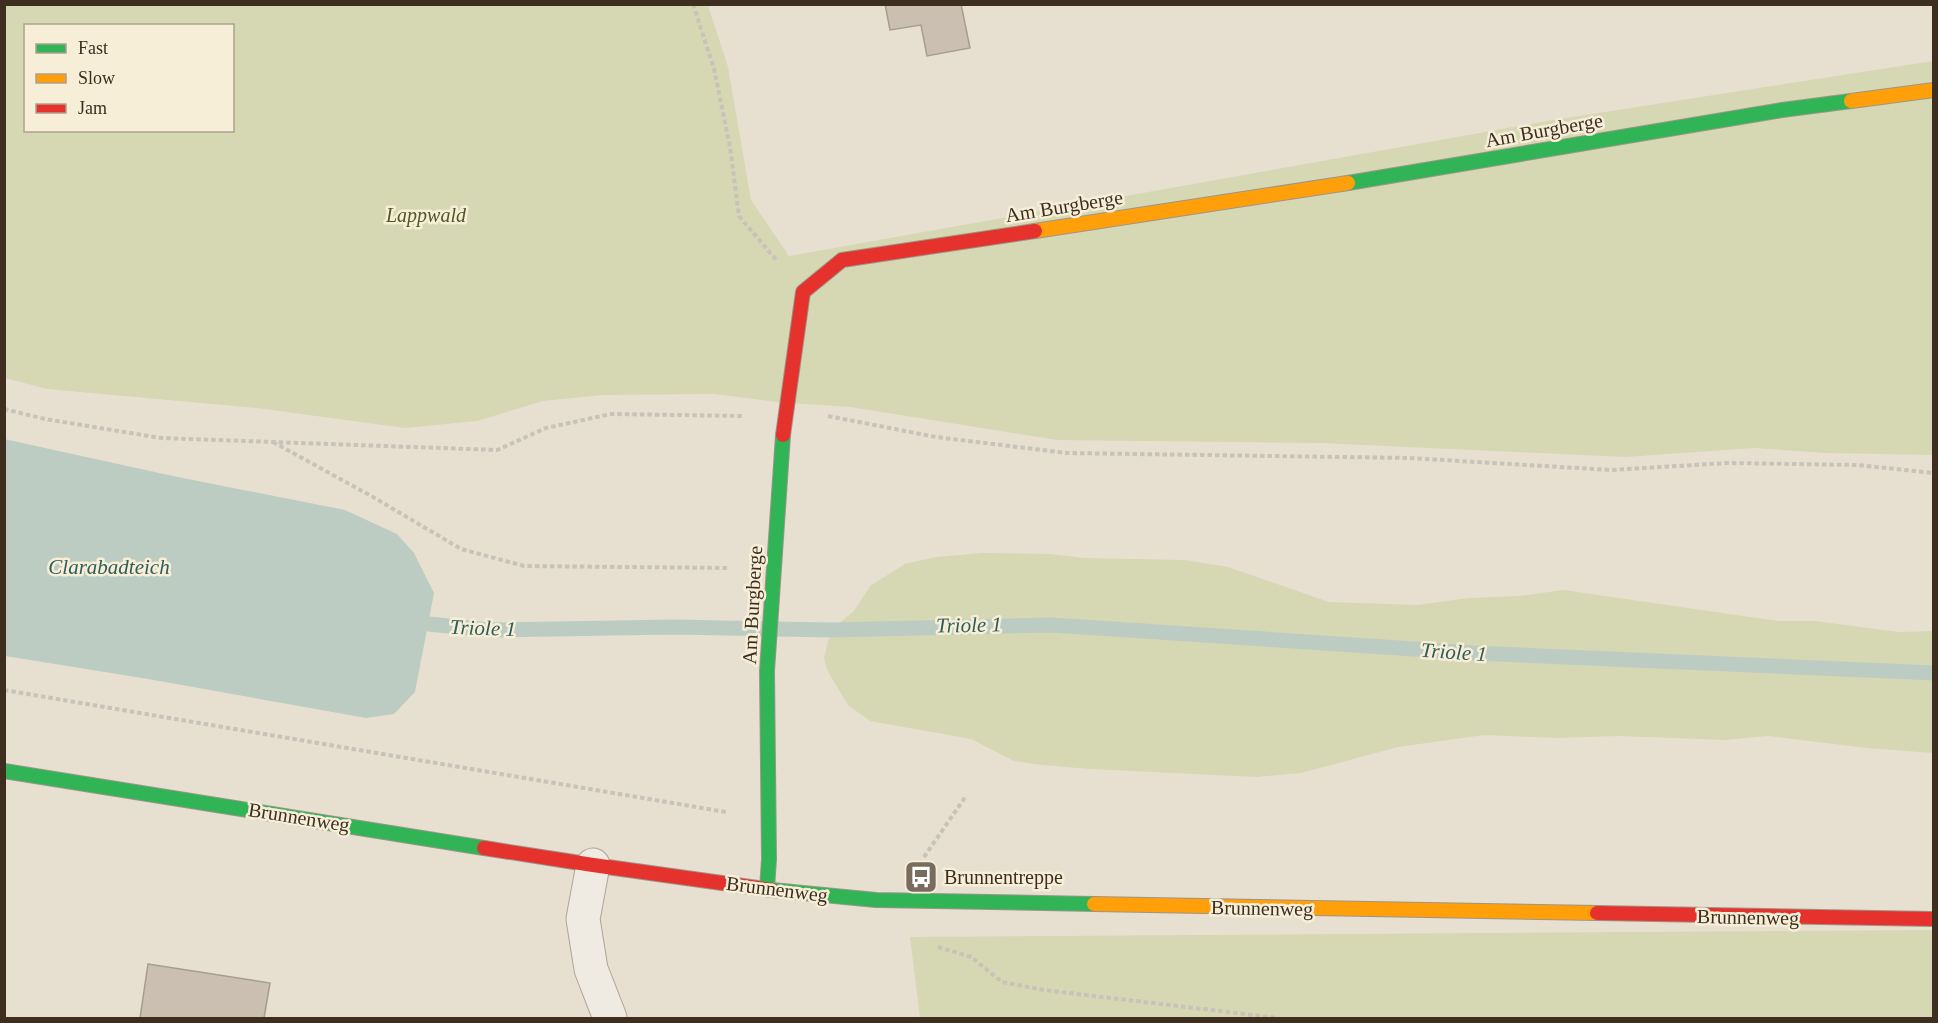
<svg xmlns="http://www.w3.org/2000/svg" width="1938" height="1023" viewBox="0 0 1938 1023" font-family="'Times New Roman',serif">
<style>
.green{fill:#d6d7b3;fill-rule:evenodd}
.water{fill:#bcccc2}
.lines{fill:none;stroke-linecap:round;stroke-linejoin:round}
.stream{stroke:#bcccc2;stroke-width:15}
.building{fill:#cbbfb2;stroke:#a89c90;stroke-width:1.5}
.street-casing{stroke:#ada599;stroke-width:35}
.fast-casing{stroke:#9c958a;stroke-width:16}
.slow-casing{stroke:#9c958a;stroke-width:16}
.jam-casing{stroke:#9c958a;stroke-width:16}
.path{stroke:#c8c2b9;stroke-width:4;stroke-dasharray:4.5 3;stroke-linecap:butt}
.street{stroke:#efebe3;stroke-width:33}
.fast{stroke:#30b455;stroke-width:14}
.slow{stroke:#ff9f0a;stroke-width:14}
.jam{stroke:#e5322d;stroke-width:14}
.labels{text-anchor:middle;stroke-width:5;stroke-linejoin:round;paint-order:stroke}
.street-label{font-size:20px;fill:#3d2e20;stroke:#f7eed8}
.park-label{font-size:20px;font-style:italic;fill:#4d5a26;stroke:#f7eed8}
.poi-label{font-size:20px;fill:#3d2e20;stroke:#f7eed8;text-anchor:start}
.water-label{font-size:21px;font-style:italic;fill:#2f5d5a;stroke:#f7eed8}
</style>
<rect width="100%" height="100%" fill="#e7e0d1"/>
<!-- green -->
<g class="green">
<path d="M5 5H708L728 67 751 200 789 256 1547 121 1933 61V455L1825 453 1755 448 1625 457 1322 443 1057 440 850 407 777 402 714 394 602 395 543 401 477 421 405 428 257 408 47 389 5 378ZM26 26H232V130H26Z"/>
<path d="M983 553 1050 554 1085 558 1185 560 1228 567 1329 602 1417 605 1469 598 1520 596 1563 590 1778 621H1815L1898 632 1933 631V753L1867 748 1768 736 1725 740 1619 736 1557 738 1484 735 1398 747 1301 773 1256 777 1090 769 1042 765 1014 761 971 739 870 721 848 705 827 670 824 658 831 630 854 611 870 586 905 564 936 557Z"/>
<path d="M1933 930V1018H920L910 937Z"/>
</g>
<!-- water -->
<path class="water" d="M4 439 173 476 345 510 397 534 414 553 434 593 415 692 394 714 366 718 148 679 5 656Z"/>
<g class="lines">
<!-- stream -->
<path class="stream" d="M408 622 490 630 675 627 831 630 1052 625 1474 653 1934 673"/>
</g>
<!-- building -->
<g class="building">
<path d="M885 4H961L970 48 927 56 921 25 890 30Z"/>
<path d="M148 964 270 983 264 1018H140Z"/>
</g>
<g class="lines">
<!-- street casing -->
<g class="street-casing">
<path id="street" d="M593 865 583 919 591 969 610 1018"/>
</g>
<!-- fast casing -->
<g class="fast-casing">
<g id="fast">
<path d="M1348 183 1782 110 1851 101"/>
<path d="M4 771 484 848"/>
<path d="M767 889 769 859 767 671 783 435"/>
<path d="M772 890 876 900 1094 904"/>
</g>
</g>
<!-- slow casing -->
<g class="slow-casing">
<g id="slow">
<path d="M1851 101 1934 90"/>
<path d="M1035 231 1348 183"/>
<path d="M1094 904 1597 913"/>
</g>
</g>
<!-- jam casing -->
<g class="jam-casing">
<g id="jam">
<path d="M783 435 803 292 842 260 1035 231"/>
<path d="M484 848 593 865 772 890"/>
<path d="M1597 913 1934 919"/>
</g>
</g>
<!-- path -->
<g class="path">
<path d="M693 4 714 69 730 147 739 216 777 261"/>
<path d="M4 409 45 419 161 438 497 450 546 428 611 414 743 416"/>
<path d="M828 416 936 437 1067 453 1409 458 1611 470 1728 463 1857 465 1934 473"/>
<path d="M273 442 373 497 461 549 524 566 730 568"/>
<path d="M4 690 726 812"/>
<path d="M924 857 966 796"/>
<path d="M938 947 971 957 1002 982 1044 990 1278 1018"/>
</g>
<!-- street -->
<use href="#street" class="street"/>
<!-- fast -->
<use href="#fast" class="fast"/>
<!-- slow -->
<use href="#slow" class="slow"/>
<!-- jam -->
<use href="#jam" class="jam"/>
</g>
<!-- icons -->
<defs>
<g id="bus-square" transform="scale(1.725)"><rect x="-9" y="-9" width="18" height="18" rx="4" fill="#786c5e" stroke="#f7eed8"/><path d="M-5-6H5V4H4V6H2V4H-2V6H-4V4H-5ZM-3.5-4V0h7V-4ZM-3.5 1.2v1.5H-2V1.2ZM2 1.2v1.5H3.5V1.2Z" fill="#fff"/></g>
</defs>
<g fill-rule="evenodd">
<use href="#bus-square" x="921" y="877"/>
</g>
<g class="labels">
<!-- street labels -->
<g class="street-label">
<text transform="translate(1544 130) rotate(-10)" y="7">Am Burgberge</text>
<text transform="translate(1064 206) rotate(-9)" y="7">Am Burgberge</text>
<text transform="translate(752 605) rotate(-87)" y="7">Am Burgberge</text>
<text transform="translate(299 817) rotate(9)" y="7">Brunnenweg</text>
<text transform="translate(777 889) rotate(7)" y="7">Brunnenweg</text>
<text transform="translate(1262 908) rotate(1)" y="7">Brunnenweg</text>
<text transform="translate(1748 917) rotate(1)" y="7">Brunnenweg</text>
</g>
<!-- park labels -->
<g class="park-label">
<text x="426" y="222">Lappwald</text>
</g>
<!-- poi labels -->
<g class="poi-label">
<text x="944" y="884">Brunnentreppe</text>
</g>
<!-- water labels -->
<g class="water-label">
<text x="109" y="574">Clarabadteich</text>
<text transform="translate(969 625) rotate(-1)" y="7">Triole 1</text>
<text transform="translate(483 628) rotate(2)" y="7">Triole 1</text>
<text transform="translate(1454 652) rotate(4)" y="7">Triole 1</text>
</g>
</g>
<!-- border -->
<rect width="1938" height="1023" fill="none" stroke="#3d2e20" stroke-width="12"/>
<!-- legend -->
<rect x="24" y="24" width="210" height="108" fill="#f7eed8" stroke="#ada18e" stroke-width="1.5"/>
<rect x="36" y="44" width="30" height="9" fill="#30b455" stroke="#ada18e" stroke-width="1.5"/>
<text x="78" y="54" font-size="18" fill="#3d2e20">Fast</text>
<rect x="36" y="74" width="30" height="9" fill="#ff9f0a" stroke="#ada18e" stroke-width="1.5"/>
<text x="78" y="84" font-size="18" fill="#3d2e20">Slow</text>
<rect x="36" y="104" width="30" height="9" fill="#e5322d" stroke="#ada18e" stroke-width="1.5"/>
<text x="78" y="114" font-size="18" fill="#3d2e20">Jam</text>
</svg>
